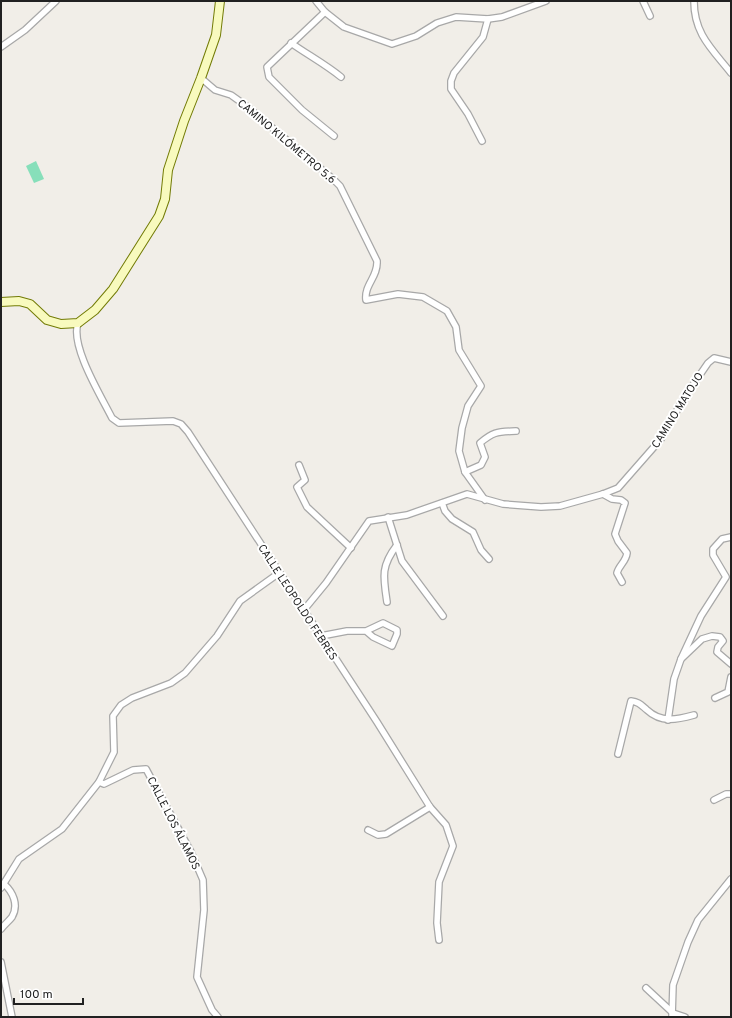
<svg xmlns="http://www.w3.org/2000/svg" width="732" height="1018" viewBox="0 0 732 1018" font-family="Overpass,sans-serif">
<style>
.pitch{fill:#87dfba}
.lines{fill:none;stroke-linecap:round;stroke-linejoin:round}
.street-casing{stroke:#a8a8a8;stroke-width:8}
.secondary-casing{stroke:#727b05;stroke-width:10}
.street{stroke:#fff;stroke-width:5.5}
.secondary{stroke:#f8fabe;stroke-width:8}
.labels{text-anchor:middle;stroke-width:4;stroke-linejoin:round;paint-order:stroke}
.street-label{font-size:11px;fill:#212121;stroke:#fff}
</style>
<rect width="100%" height="100%" fill="#f1eee8"/>
<!-- pitch -->
<path class="pitch" d="M36 161 44 179 34 183 26 166Z"/>
<g class="lines">
<!-- street casing -->
<g class="street-casing">
<g id="street">
<path d="M316 1 325 12 344 27 392 44 416 36 437 23 456 17 488 19 502 17 546 1"/>
<path d="M643 1 650 16"/>
<path d="M694 1C694 34 712 49 731 73"/>
<path d="M325 12 267 67 269 77 302 110 334 136"/>
<path d="M291 43C308 55 325 64 341 77"/>
<path d="M1 47 25 30 56 1"/>
<path d="M201 78 215 90 231 95 245 105 333 179 340 186 377 261C378 277 364 285 366 300L398 294 423 297 447 311 456 327 459 350 481 386 468 406 462 428 459 451 465 472 485 500"/>
<path d="M482 141 468 114 451 89V81L454 73 483 37 488 19"/>
<path d="M78 323C70 346 101 396 112 418L119 423 173 421 181 424 188 432 377 722 430 807 446 825 453 846 439 882 437 923 439 940"/>
<path d="M299 465 305 480 297 487 307 507 351 548"/>
<path d="M465 472 481 465 485 457 480 443C494 431 498 432 516 431"/>
<path d="M603 494 612 499 621 500 625 503 615 534 618 541 627 553C626 562 619 565 617 573L622 582"/>
<path d="M442 503 445 511 452 519 473 532 481 550 489 559"/>
<path d="M388 517 402 561 443 616"/>
<path d="M387 602C383 576 381 566 397 545"/>
<path d="M303 611 326 583 369 521 407 515 467 494 503 504 541 507 560 506 603 494 618 488 661 439 684 398 708 363 714 358 731 362"/>
<path d="M321 636 347 631H366L383 623 397 630V634L392 646 373 637 366 631"/>
<path d="M681 659 701 616 726 577 713 555V549L722 539 731 537"/>
<path d="M715 698 728 692 731 677"/>
<path d="M668 720 674 679 681 659 702 639 712 636 720 637 723 641 718 647 717 652 731 664"/>
<path d="M618 754 631 701C639 702 641 705 647 710 661 723 676 720 694 715"/>
<path d="M99 782 104 784 133 770 146 769 191 852 203 880 204 910 197 977 212 1010 218 1017"/>
<path d="M714 800 726 794H731"/>
<path d="M368 830 378 835 386 834 430 807"/>
<path d="M1 888 19 859 62 829 99 782 114 752 113 716 121 705 132 698 171 683 185 673 217 636 240 601 279 573"/>
<path d="M1 929C4 925 9 921 12 917 19 905 13 892 4 884"/>
<path d="M1 962 12 1017"/>
<path d="M646 988 673 1013 685 1017"/>
<path d="M672 1017 673 985 688 942 698 920 731 879"/>
</g>
</g>
<!-- secondary casing -->
<g class="secondary-casing">
<path id="secondary" d="M1 302 19 301 30 304 47 320 61 324 78 323 95 310 113 289 159 216 165 199 168 170 184 121 201 78 216 35 220 1"/>
</g>
<!-- street -->
<use href="#street" class="street"/>
<!-- secondary -->
<use href="#secondary" class="secondary"/>
</g>
<g class="labels">
<!-- street labels -->
<g class="street-label">
<text transform="translate(287 141) rotate(40)" y="4">CAMINO KILÓMETRO 5.6</text>
<text transform="translate(677 410) rotate(-58)" y="4">CAMINO MATOJO</text>
<text transform="translate(298 602) rotate(57)" y="4">CALLE LEOPOLDO FEBRES</text>
<text transform="translate(174 823) rotate(63)" y="4">CALLE LOS ÁLAMOS</text>
</g>
</g>
<!-- border -->
<rect width="732" height="1018" fill="none" stroke="#212121" stroke-width="4"/>
<!-- scale -->
<path d="M14 998v6h69v-6" fill="none" stroke="#212121" stroke-width="2"/>
<text x="20" y="998" font-size="12" fill="#212121" stroke="#ffffff" stroke-width="3" paint-order="stroke">100 m</text>
</svg>
